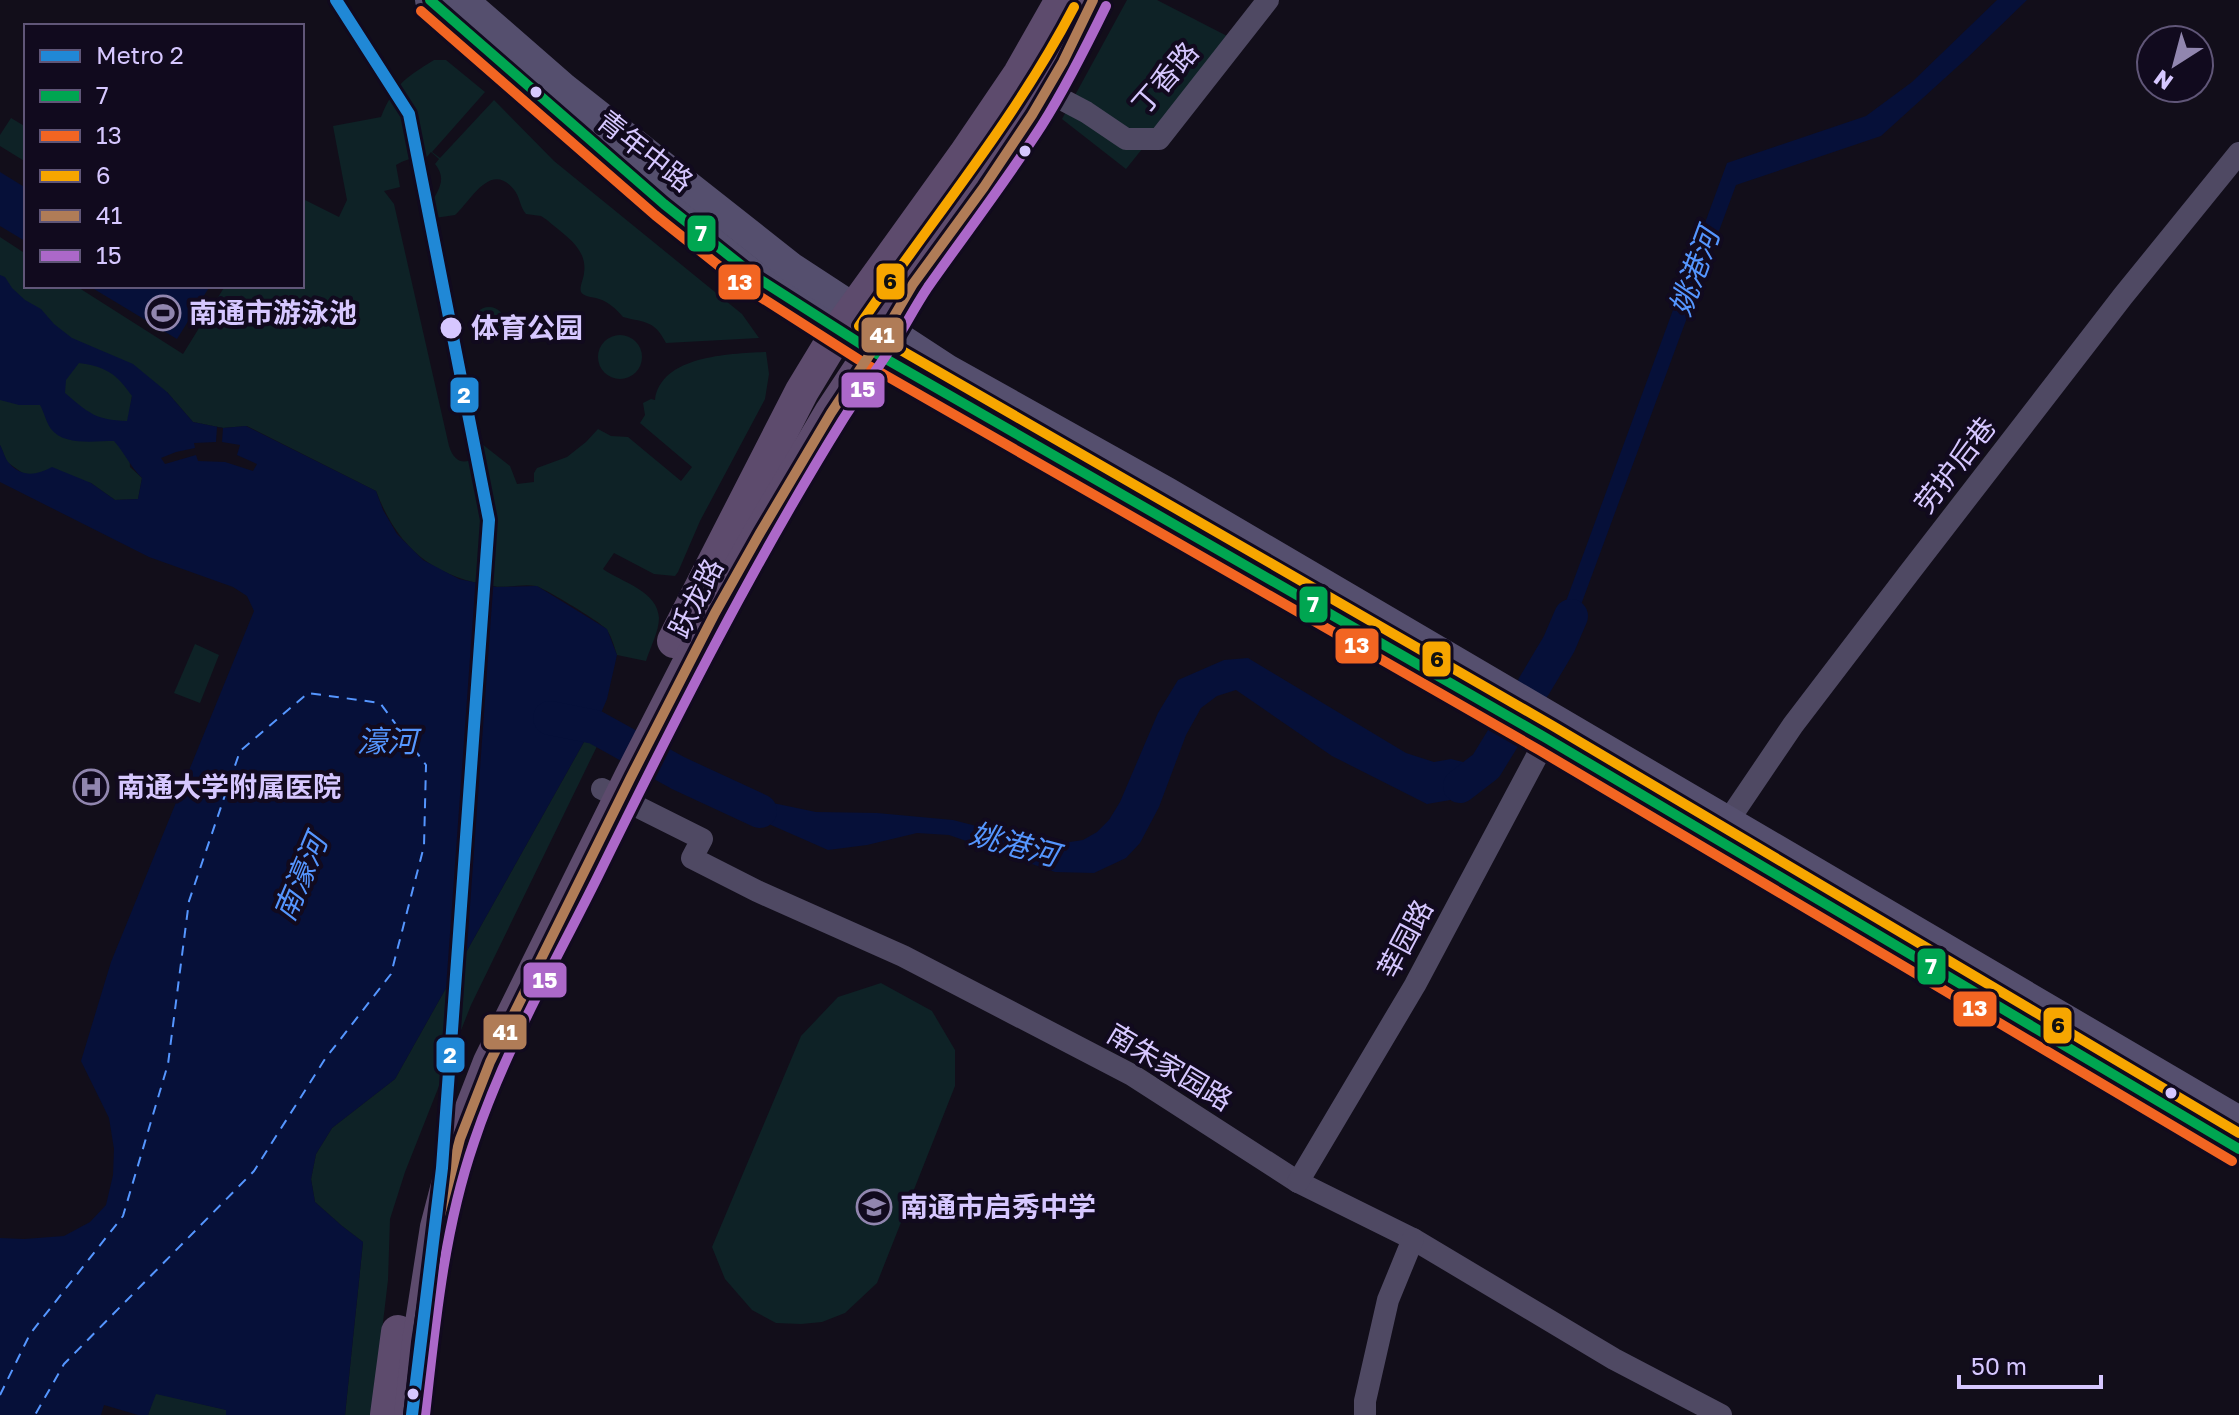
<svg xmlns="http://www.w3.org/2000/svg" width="2239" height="1415" viewBox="0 0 2239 1415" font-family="'Golos Text','Noto Sans SC',sans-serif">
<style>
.green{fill:#0e2226}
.water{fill:#061039;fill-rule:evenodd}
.pier{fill:#120e1a}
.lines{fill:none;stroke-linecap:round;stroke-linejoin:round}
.river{stroke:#061039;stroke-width:34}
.ferry{stroke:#5596ff;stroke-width:2;stroke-dasharray:10 8;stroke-linecap:butt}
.street{stroke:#4f4963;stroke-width:22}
.secondary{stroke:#554f6e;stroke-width:30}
.primary{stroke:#5d4b6d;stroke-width:34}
.bus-1-casing{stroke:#110a1e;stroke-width:16}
.bus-2-casing{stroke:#110a1e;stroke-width:16}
.bus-3-casing{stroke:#110a1e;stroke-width:16}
.bus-4-casing{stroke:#110a1e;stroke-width:16}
.bus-5-casing{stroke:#110a1e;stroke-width:16}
.bus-1{stroke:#00a651;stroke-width:10}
.bus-2{stroke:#f26522;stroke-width:10}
.bus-3{stroke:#f7a600;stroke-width:10}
.bus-4{stroke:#b07c57;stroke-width:10}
.bus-5{stroke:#ac68c9;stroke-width:10}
.metro-1-casing{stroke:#110a1e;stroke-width:18}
.metro-1{stroke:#2088d6;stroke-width:12}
.bus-dot{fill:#d6c7ff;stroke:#110a1e;stroke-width:3}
.labels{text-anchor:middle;stroke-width:8;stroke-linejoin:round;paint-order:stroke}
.street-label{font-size:28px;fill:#d6c7ff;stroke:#110a1e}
.poi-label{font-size:28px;font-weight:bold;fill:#d6c7ff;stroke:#110a1e;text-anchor:start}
.stop-label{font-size:28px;font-weight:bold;fill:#d6c7ff;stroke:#110a1e;text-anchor:start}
.water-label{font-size:30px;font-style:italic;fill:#5596ff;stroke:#110a1e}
.line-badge{stroke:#110a1e;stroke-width:3}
.badge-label{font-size:22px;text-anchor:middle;font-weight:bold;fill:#fff}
.pale-badge-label{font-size:22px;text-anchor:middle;font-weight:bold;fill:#111}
</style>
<rect width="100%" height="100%" fill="#120e1a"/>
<!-- green -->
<g class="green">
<path d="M1127 0H1157L1231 38 1126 169 1062 119Z"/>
<path d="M434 60H446L485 92 432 152 440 158 494 100 554 161 742 314 759 338 666 343C654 320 646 323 623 317 616 309 609 302 599 299 594 297 584 297 581 292 579 287 584 278 584 273 588 248 564 235 547 220L541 216 526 214C520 207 520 198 515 191 491 159 471 201 455 215L435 218 431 203C439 189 447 179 435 164L439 159 431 152 426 158C415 156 405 160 396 165L400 187 384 191 394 204 449 446C456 469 475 465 482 444L510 466 517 484 534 482V473L537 468 567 457 586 442 598 429 611 436 628 437 681 481 692 467 640 423 645 415 643 403 651 399 655 400C661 355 731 354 766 352L769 374 765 399 700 521 678 572 675 576 654 574 614 553 603 569C621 582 658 591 659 618 659 631 650 648 646 661L617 655C614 646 611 633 604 627 597 620 544 588 536 586 522 583 507 589 493 586 433 577 398 548 376 491L247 426 223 428 193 422 167 392 132 396 128 421 130 467 142 478 138 499 115 500 91 483 39 474H24L7 462 0 445V237L26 254V286H76L183 354 225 286H302V196L305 200 339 217 347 200 333 126 381 117C394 85 405 78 434 60Z"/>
<path d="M11 118 26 127V162L0 146V135Z"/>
<circle cx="489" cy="323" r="16"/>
<circle cx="620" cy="357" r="22"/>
<path d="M195 644 219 655 200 703 174 693Z"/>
<path d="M589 733 601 738 471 1005 405 1172 390 1219 388 1280 372 1415H345L363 1242 342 1226 315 1202 311 1179 316 1154 332 1128 395 1079Z"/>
<path d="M881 983 932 1011 955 1050V1086L877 1283 845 1313 822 1322 801 1324 776 1323 752 1310 725 1279 712 1247 801 1036 838 997Z"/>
<path d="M155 1393 227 1410 226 1415H148Z"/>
</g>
<!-- water -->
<g class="water">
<path d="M1997 0H2027L1967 58 1881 136 1736 185 1561 659 1547 653 1727 163 1866 116 1912 82Z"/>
<path d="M0 172 26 188 25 241 0 226Z"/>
<path d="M0 275 5 277 12 288 25 300 41 309 54 324 72 338 133 364 167 392 193 422 223 428 246 426 376 491 383 510 397 534 423 560 459 579 496 587 537 586 607 629 617 655 607 699 595 727 589 733 395 1079 332 1128 316 1154 311 1179 315 1202 342 1226 363 1242 345 1415H226V1410L156 1394 148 1415H138L104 1405 101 1415H0V1238L24 1239 64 1236 90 1222 106 1205 113 1175 114 1149 109 1118 81 1061 111 962 254 611 247 596 233 587 149 557 0 482V445C3 450 5 459 9 463 22 478 37 475 52 467L91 483 115 500 138 499 142 478C130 466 124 452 114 441 94 441 64 446 51 429 46 422 44 412 40 405H19L0 400ZM79 363C106 367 116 373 132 396L127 421C95 420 89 413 65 393L66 380Z"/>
<path d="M89 286H210L177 339Z"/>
<path d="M1248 658 1406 753 1434 762 1451 759 1467 763 1485 754 1503 761 1468 797 1427 804 1332 756 1236 690 1217 696 1201 708 1186 735 1159 807 1140 843 1126 858 1094 873 1055 872 949 835 917 833 867 845 828 850 723 804 657 779 816 812 877 813 953 820 1035 841 1057 844 1083 840 1097 832 1109 820 1120 802 1158 713 1178 680 1224 660Z"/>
</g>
<!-- pier -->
<path class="pier" d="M217 427 223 428 222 442 240 445 237 455 257 464 253 471 225 462 198 461 196 455 165 464 161 458 176 452 195 448 194 443 216 442Z"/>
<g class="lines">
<!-- river -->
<g class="river">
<path d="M1534 686 1559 644 1571 616"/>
<path d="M550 718 595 727 678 773 760 811"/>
<path d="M1460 786 1486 766 1505 735"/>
</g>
<!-- ferry -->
<path class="ferry" d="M0 1395 30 1334 123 1216 168 1064 189 901 240 751 308 693 380 703 426 765 424 846 391 974 325 1059 254 1171 64 1364 35 1415"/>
<!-- street -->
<g class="street">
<path d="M1046 91 1086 112 1126 139H1159L1268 0"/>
<path d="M602 789 702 839 692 858 757 891 903 956 1132 1075 1298 1182 1413 1239 1614 1359 1721 1415"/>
<path d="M1728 821 1793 725 1909 573 2123 296 2239 153"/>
<path d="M1298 1182 1415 985 1553 726"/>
<path d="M1365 1415V1401L1388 1300 1413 1239"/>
</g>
<!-- secondary -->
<g class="secondary">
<path d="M430 0 664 204 756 277 872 351 1546 738 2239 1149"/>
<path d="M463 0 564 88 791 267 947 369 1167 492 2239 1121"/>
</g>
<!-- primary -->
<g class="primary">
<path d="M674 641 802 391 839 330 965 155 1020 74 1062 0"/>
<path d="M387 1415 398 1332"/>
<path d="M411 1415 419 1342 437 1227 460 1139 490 1062 631 777 715 613 760 533 831 413 886 330 913 284 984 187 1032 115 1063 62 1093 0"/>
</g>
<!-- bus-1 casing -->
<g class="bus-1-casing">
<path id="bus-1" d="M430 0 664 204 756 277 872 351 1546 738 2239 1149"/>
</g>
<!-- bus-2 casing -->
<g class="bus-2-casing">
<path id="bus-2" d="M421 11 655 215 748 289 864 363 1539 750 2232 1161"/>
</g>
<!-- bus-3 casing -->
<g class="bus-3-casing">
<path id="bus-3" d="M1074 7C1014 122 932 219 859 326L1553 726 2239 1133"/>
</g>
<!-- bus-4 casing -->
<g class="bus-4-casing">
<path id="bus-4" d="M411 1415 419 1342 437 1227 460 1139 490 1062 631 777 715 613 760 533 831 413 886 330 913 284 984 187 1032 115 1063 62 1093 0"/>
</g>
<!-- bus-5 casing -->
<g class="bus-5-casing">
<path id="bus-5" d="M425 1415C435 1324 444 1229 474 1142 505 1049 555 963 598 876 674 721 751 568 842 421 859 394 878 368 895 342 906 324 916 305 928 287 966 233 1006 181 1042 125 1066 87 1086 47 1106 6"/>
</g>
<!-- bus-1 -->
<use href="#bus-1" class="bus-1"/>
<!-- bus-2 -->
<use href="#bus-2" class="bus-2"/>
<!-- bus-3 -->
<use href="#bus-3" class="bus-3"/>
<!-- bus-4 -->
<use href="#bus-4" class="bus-4"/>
<!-- bus-5 -->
<use href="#bus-5" class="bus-5"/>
<!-- metro-1 casing -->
<g class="metro-1-casing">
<path id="metro-1" d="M336 0 409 114 489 520 442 1168 412 1415"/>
</g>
<!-- metro-1 -->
<use href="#metro-1" class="metro-1"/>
</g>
<!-- icons -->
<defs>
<g id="stadium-ring" transform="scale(1.8)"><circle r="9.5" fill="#110a1e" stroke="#9186af" stroke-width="1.5"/><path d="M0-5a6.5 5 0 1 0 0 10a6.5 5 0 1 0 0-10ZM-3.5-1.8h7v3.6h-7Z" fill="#9186af"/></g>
<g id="hospital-ring" transform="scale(1.8)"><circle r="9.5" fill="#110a1e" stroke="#9186af" stroke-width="1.5"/><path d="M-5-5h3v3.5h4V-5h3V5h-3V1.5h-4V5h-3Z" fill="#9186af"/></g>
<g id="school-ring" transform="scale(1.8)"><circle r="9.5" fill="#110a1e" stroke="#9186af" stroke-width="1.5"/><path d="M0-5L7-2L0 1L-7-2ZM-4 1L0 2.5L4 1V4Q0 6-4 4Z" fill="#9186af"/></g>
</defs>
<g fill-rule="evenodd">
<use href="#stadium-ring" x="163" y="313"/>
<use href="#hospital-ring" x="91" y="787"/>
<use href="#school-ring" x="874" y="1207"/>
</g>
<!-- markers -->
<g class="bus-dot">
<circle cx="536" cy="92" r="7"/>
<circle cx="1025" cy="151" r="7"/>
<circle cx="451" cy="328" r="12"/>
<circle cx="2171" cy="1093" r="7"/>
<circle cx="413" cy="1394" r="7"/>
</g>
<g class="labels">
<!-- street labels -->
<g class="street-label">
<text transform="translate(1165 78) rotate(-49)" y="10">丁香路</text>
<text transform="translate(645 151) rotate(38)" y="10">青年中路</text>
<text transform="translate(1955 465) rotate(-52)" y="10">劳护后巷</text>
<text transform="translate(696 598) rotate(-63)" y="10">跃龙路</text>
<text transform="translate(1405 939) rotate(-62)" y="10">莘园路</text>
<text transform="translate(1170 1067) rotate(31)" y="10">南朱家园路</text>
</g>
<!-- poi labels -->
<g class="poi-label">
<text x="189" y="323">南通市游泳池</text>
<text x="117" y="797">南通大学附属医院</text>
<text x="900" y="1217">南通市启秀中学</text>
</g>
<!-- stop labels -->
<g class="stop-label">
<text x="471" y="338">体育公园</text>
</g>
<!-- water labels -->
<g class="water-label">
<text transform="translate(1695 272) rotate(-70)" y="10">姚港河</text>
<text x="387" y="752">濠河</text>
<text transform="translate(1014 845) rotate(15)" y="10">姚港河</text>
<text transform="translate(301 878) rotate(-67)" y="10">南濠河</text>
</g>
</g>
<g class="line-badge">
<rect x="686" y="214" width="31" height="39" rx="8" fill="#00a651"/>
<rect x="875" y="262" width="31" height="39" rx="8" fill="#f7a600"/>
<rect x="717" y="263" width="45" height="38" rx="8" fill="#f26522"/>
<rect x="860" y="316" width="45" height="38" rx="8" fill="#b07c57"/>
<rect x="840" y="371" width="46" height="38" rx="8" fill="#ac68c9"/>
<rect x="449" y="376" width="31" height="38" rx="8" fill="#2088d6"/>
<rect x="1298" y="585" width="31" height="39" rx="8" fill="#00a651"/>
<rect x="1334" y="627" width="46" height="38" rx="8" fill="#f26522"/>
<rect x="1421" y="640" width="31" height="38" rx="8" fill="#f7a600"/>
<rect x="1916" y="947" width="31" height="39" rx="8" fill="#00a651"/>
<rect x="522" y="961" width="46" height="38" rx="8" fill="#ac68c9"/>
<rect x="1952" y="990" width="46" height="38" rx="8" fill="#f26522"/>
<rect x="2042" y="1006" width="31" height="39" rx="8" fill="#f7a600"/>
<rect x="482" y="1013" width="46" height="38" rx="8" fill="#b07c57"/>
<rect x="435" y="1036" width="31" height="38" rx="8" fill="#2088d6"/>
</g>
<g class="badge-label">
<text x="701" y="241">7</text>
<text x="740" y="290">13</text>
<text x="882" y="343">41</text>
<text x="863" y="397">15</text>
<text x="464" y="403">2</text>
<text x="1313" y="612">7</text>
<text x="1357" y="653">13</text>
<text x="1931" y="974">7</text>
<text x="545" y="988">15</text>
<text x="1975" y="1016">13</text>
<text x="505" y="1040">41</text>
<text x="450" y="1063">2</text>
</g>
<g class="pale-badge-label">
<text x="890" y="289">6</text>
<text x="1437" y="667">6</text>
<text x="2058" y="1033">6</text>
</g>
<!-- legend -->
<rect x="24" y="24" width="280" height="264" fill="#110a1e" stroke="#605678" stroke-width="2"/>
<rect x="40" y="50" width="40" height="12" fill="#2088d6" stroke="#605678" stroke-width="2"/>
<text x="96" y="64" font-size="24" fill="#d6c7ff">Metro 2</text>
<rect x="40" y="90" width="40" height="12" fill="#00a651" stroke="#605678" stroke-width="2"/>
<text x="96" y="104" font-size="24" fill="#d6c7ff">7</text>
<rect x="40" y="130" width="40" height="12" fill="#f26522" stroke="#605678" stroke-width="2"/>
<text x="96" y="144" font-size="24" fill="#d6c7ff">13</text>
<rect x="40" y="170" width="40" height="12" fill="#f7a600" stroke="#605678" stroke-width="2"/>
<text x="96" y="184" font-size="24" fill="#d6c7ff">6</text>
<rect x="40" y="210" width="40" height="12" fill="#b07c57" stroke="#605678" stroke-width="2"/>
<text x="96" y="224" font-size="24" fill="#d6c7ff">41</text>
<rect x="40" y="250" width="40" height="12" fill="#ac68c9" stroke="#605678" stroke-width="2"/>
<text x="96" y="264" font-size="24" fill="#d6c7ff">15</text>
<!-- north arrow -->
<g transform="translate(2175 64) rotate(216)"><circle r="38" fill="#110a1e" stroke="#605678" stroke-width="2"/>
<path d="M0-6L14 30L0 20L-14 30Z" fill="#9186af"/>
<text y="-12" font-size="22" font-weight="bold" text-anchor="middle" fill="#d6c7ff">N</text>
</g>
<!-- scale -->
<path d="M1959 1375v12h142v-12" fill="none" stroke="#d6c7ff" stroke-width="4"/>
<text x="1971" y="1375" font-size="24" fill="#d6c7ff" stroke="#110a1e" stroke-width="6" paint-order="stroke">50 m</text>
</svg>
